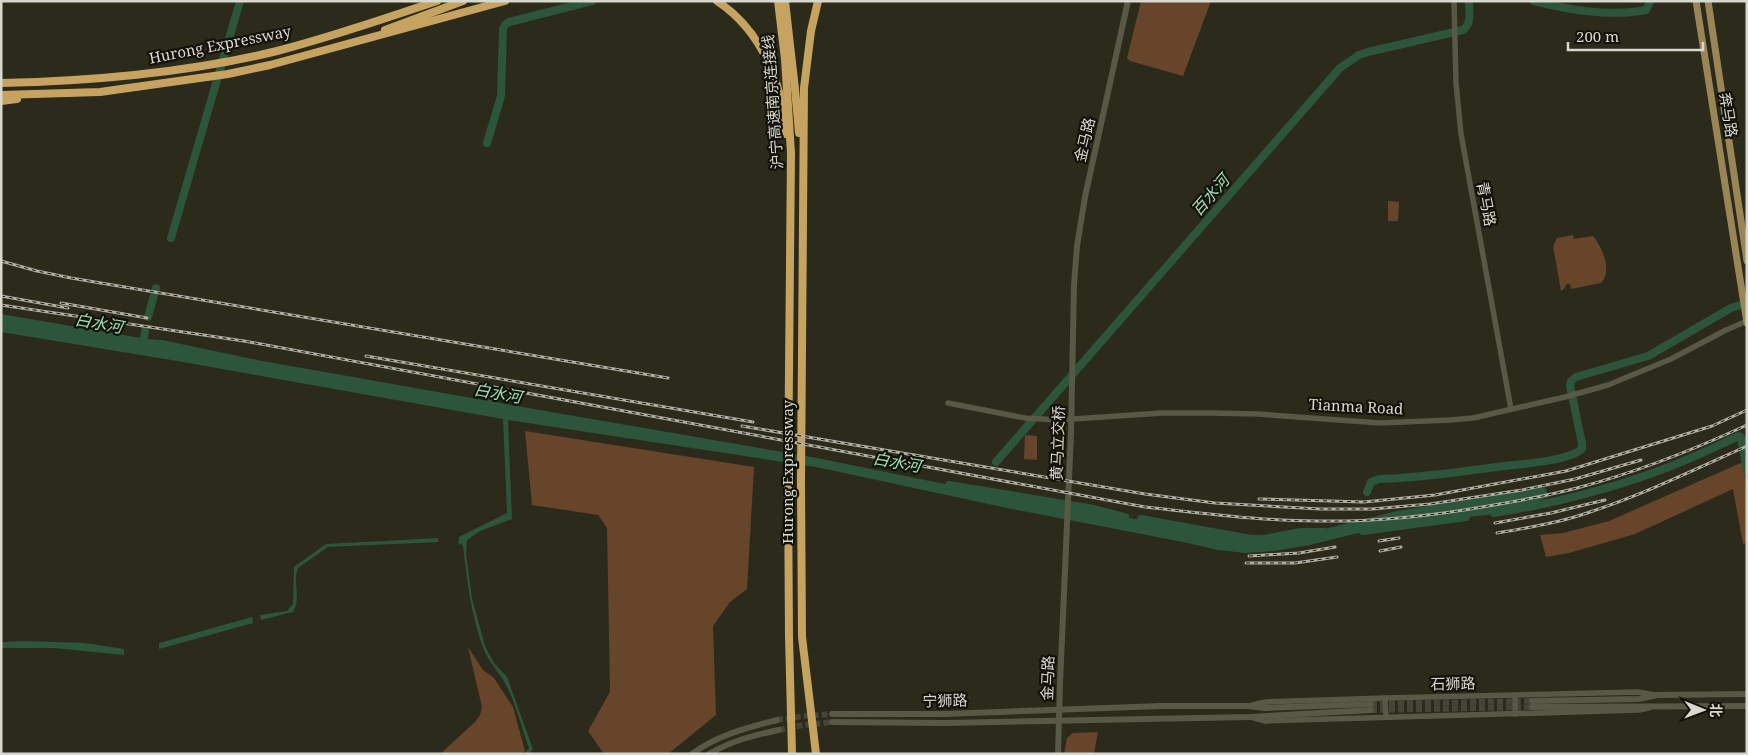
<svg xmlns="http://www.w3.org/2000/svg" width="1748" height="755" viewBox="0 0 1748 755" font-family="'Noto Serif','Noto Sans SC',serif">
<style>
.green{fill:#67452a}
.water{fill:#2c553b}
.lines{fill:none;stroke-linecap:round;stroke-linejoin:round}
.river{stroke:#2c553b;stroke-width:8}
.secondary-tunnel{stroke:#454436;stroke-width:6;stroke-dasharray:6 3;stroke-linecap:butt}
.tertiary{stroke:#585847;stroke-width:5.5}
.secondary{stroke:#585847;stroke-width:6}
.primary{stroke:#9a8556;stroke-width:7}
.motorway{stroke:#c6a360;stroke-width:8}
.rail-casing{stroke:#aeaea3;stroke-width:3}
.rail{stroke:#12120b;stroke-width:1;stroke-dasharray:4;stroke-linecap:butt}
.labels{text-anchor:middle;stroke-width:4.5;stroke-linejoin:round;paint-order:stroke}
.street-label{font-size:15px;fill:#d8d8ce;stroke:#12120b}
.water-label{font-size:16px;font-style:italic;fill:#9de2b4;stroke:#12120b}
</style>
<rect width="100%" height="100%" fill="#2b2a1b"/>
<!-- green -->
<g class="green">
<path d="M1141 1H1211L1183 76 1130 61 1127 58Z"/>
<path d="M1388 201 1399 202 1398 221H1388Z"/>
<path d="M1573 235 1574 239 1593 236C1602 247 1613 271 1601 283L1571 289 1570 284H1566L1565 288 1561 291 1553 246 1557 238Z"/>
<path d="M525 431 754 467 747 589 730 602 713 626 716 715 668 754H604L588 731 610 692 607 528 598 515 532 505Z"/>
<path d="M1025 435 1037 436V460L1024 459Z"/>
<path d="M1743 462 1747 491V543L1743 544 1733 489 1635 534 1569 553 1546 557 1540 535 1563 533 1609 521Z"/>
<path d="M468 647 483 670 494 678 513 707 525 751 521 754H440L476 721 480 715 482 707Z"/>
<path d="M1098 732 1094 754H1064L1067 738 1073 733Z"/>
</g>
<!-- water -->
<g class="water">
<path d="M1 314 147 339 162 340 257 360 483 400 488 397 491 392H493L494 400 500 403 817 458 984 492 1247 539 1278 538 1304 534 1397 511 1545 487 1549 497 1522 507 1488 515 1415 522 1387 526 1310 545 1274 551 1245 553 1218 550 1183 542 1007 508 816 467 508 420 512 519 480 531 467 540 466 554 472 598 485 646 494 663 507 677 533 749 529 754H524L529 748C521 727 516 703 505 683 498 671 488 661 483 648 471 615 467 580 463 546L461 543 458 545 459 537 507 513 503 419 183 362 1 332Z"/>
<path d="M438 538V542L328 547 298 568C292 582 302 599 293 612L261 620 260 615 287 611 293 604 294 567 326 544Z"/>
<path d="M252 617 253 623 159 649V643Z"/>
<path d="M24 641 85 643 124 649V655L54 648H1V642Z"/>
</g>
<g class="lines">
<!-- river -->
<g class="river">
<path d="M1534 1C1570 10 1609 17 1646 10L1650 2"/>
<path d="M487 143 501 96 503 29 505 25 509 22 592 1"/>
<path d="M171 238 240 1"/>
<path d="M148 317 156 288"/>
<path d="M143 345 145 331"/>
<path d="M996 462 1340 68 1359 55 1368 52 1463 30C1472 24 1469 11 1469 1"/>
<path d="M949 485 1094 509 1125 517"/>
<path d="M1367 492 1371 482 1379 479C1419 478 1457 472 1497 467 1517 464 1567 462 1582 449V443L1570 386 1571 381 1576 377 1648 356 1731 308 1747 303"/>
<path d="M1494 513C1555 504 1630 484 1686 460 1704 453 1721 444 1739 436L1741 437 1747 471"/>
<path d="M1141 519 1251 539H1264L1301 532H1324"/>
<path d="M1363 531 1466 517"/>
</g>
<!-- secondary-tunnel -->
<g class="secondary-tunnel">
<path d="M1371 704 1532 701"/>
<path d="M1371 710 1532 707"/>
<path d="M777 720 803 716 832 714"/>
<path d="M779 730 803 725 832 722"/>
</g>
<!-- tertiary -->
<g class="tertiary">
<path d="M1454 1 1456 83 1461 134 1511 409"/>
<path d="M948 403 1025 418 1058 420 1162 413H1210L1258 414 1380 423 1450 420 1473 418 1565 397 1608 385 1671 359 1726 330 1747 321"/>
<path d="M1515 695V714"/>
<path d="M1385 698 1386 717"/>
<path d="M1252 705 1265 702 1385 698 1638 692 1655 695"/>
<path d="M1254 718 1265 721 1639 710 1649 708"/>
</g>
<!-- secondary -->
<g class="secondary">
<path d="M1532 701 1639 699 1657 695 1747 694"/>
<path d="M1532 707 1747 706"/>
<path d="M832 714H945L1161 706H1249L1264 708 1371 704"/>
<path d="M832 722 945 723 1250 717 1371 710"/>
<path d="M692 754C717 735 747 728 777 720"/>
<path d="M709 754C731 741 754 735 779 730"/>
<path d="M1058 754 1060 684 1071 433 1074 285 1077 246 1085 197 1128 1"/>
</g>
<!-- primary -->
<g class="primary">
<path d="M1696 1 1747 323"/>
<path d="M1708 1 1747 261"/>
</g>
<!-- motorway -->
<g class="motorway">
<path d="M717 1C762 31 782 82 786 134"/>
<path d="M778 1 785 59 791 153 788 481 789 637 792 754"/>
<path d="M785 1 795 89 799 133"/>
<path d="M385 30 463 1"/>
<path d="M1 83C94 81 187 73 277 51 331 37 384 19 437 1"/>
<path d="M1 95 100 92 228 74 270 65 505 1"/>
<path d="M1 101 17 99"/>
<path d="M816 754 802 637 801 482 804 88 811 31 818 1"/>
</g>
<!-- rail casing -->
<g class="rail-casing">
<g id="rail">
<path d="M1 261 37 271 71 278 668 378"/>
<path d="M1 296 68 308"/>
<path d="M61 303 147 318"/>
<path d="M1 305 244 341 1145 507C1203 513 1260 521 1318 521 1375 522 1432 516 1488 506 1517 501 1547 496 1577 488 1634 473 1693 450 1747 425"/>
<path d="M366 356 753 422"/>
<path d="M742 426 1145 494 1215 503 1320 509H1372L1430 504 1522 490 1575 479 1641 460"/>
<path d="M1259 499 1364 502 1435 495 1566 471 1712 426 1747 410"/>
<path d="M1495 523 1551 513 1605 500"/>
<path d="M1497 533C1527 528 1558 523 1587 513 1642 495 1694 470 1747 446"/>
<path d="M1379 541 1399 538"/>
<path d="M1380 551 1401 547"/>
<path d="M1249 556 1299 553 1335 547"/>
<path d="M1246 563H1295L1337 557"/>
</g>
</g>
<!-- rail -->
<use href="#rail" class="rail"/>
</g>
<g class="labels">
<!-- street labels -->
<g class="street-label">
<text transform="translate(220 45) rotate(-11)" y="5">Hurong Expressway</text>
<text transform="translate(773 102) rotate(-94)" y="5">沪宁高速南京连接线</text>
<text transform="translate(1728 115) rotate(81)" y="5">奔马路</text>
<text transform="translate(1085 140) rotate(-77)" y="5">金马路</text>
<text transform="translate(1486 204) rotate(79)" y="5">青马路</text>
<text transform="translate(1356 407) rotate(3)" y="5">Tianma Road</text>
<text transform="translate(1058 443) rotate(-88)" y="5">黄马立交桥</text>
<text transform="translate(788 472) rotate(-90)" y="5">Hurong Expressway</text>
<text transform="translate(1048 678) rotate(-88)" y="5">金马路</text>
<text transform="translate(1453 684) rotate(-1)" y="5">石狮路</text>
<text transform="translate(945 701) rotate(-1)" y="5">宁狮路</text>
</g>
<!-- water labels -->
<g class="water-label">
<text transform="translate(1210 195) rotate(-49)" y="6">百水河</text>
<text transform="translate(99 323) rotate(10)" y="6">白水河</text>
<text transform="translate(498 393) rotate(10)" y="6">白水河</text>
<text transform="translate(897 462) rotate(10)" y="6">白水河</text>
</g>
</g>
<!-- border -->
<rect width="1748" height="755" fill="none" stroke="#d8d8ce" stroke-width="5"/>
<!-- north arrow -->
<g transform="translate(1703 710) rotate(91)" stroke="#12120b" stroke-width="4" paint-order="stroke">
<path d="M0-4L9 19L0 12L-9 19Z" fill="#d8d8ce"/>
<text y="-8" font-size="14" font-weight="bold" text-anchor="middle" fill="#d8d8ce">北</text>
</g>
<!-- scale -->
<path d="M1568 42v8h135v-8" fill="none" stroke="#d8d8ce" stroke-width="2.5"/>
<text x="1576" y="42" font-size="15" fill="#d8d8ce" stroke="#12120b" stroke-width="4" paint-order="stroke">200 m</text>
</svg>
